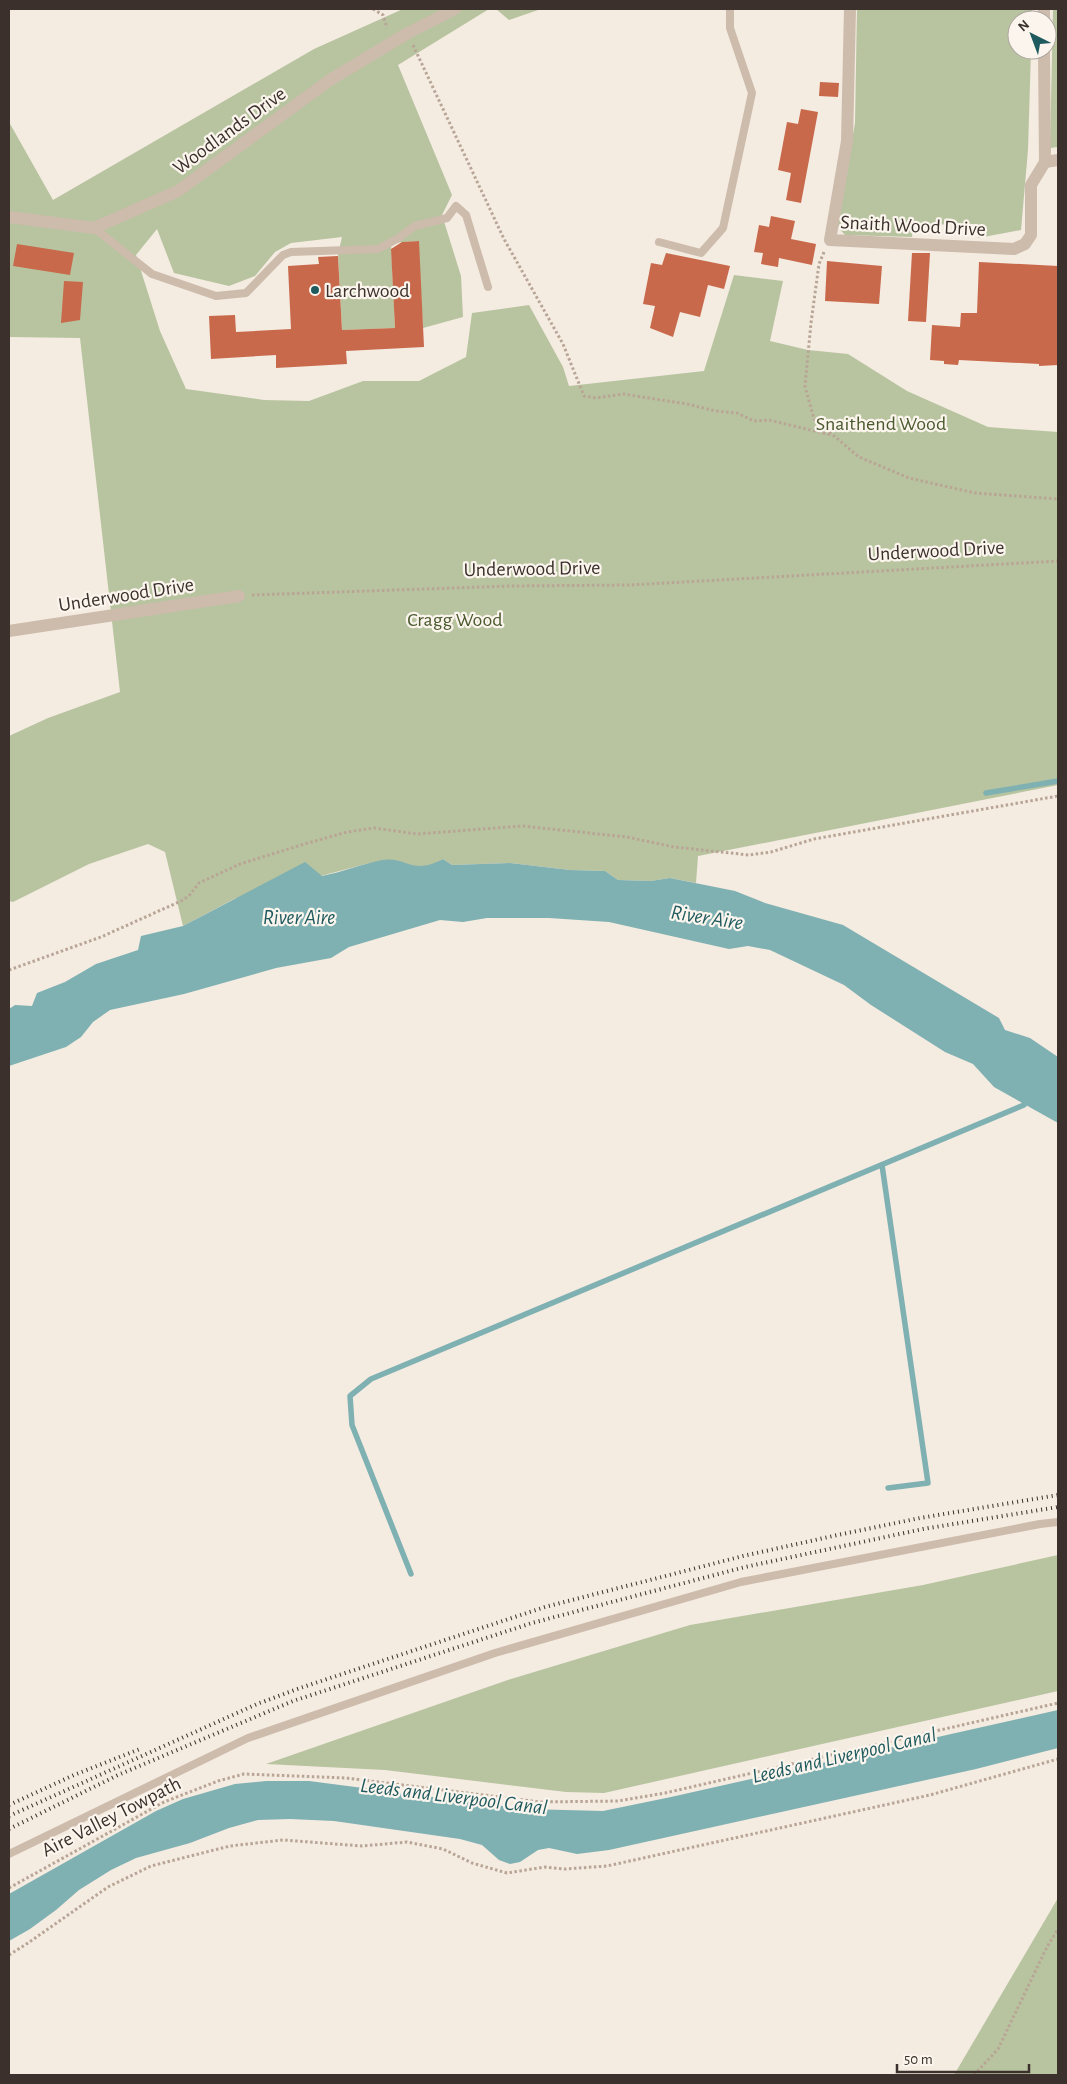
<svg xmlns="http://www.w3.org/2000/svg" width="1067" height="2084" viewBox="0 0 1067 2084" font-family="'Alegreya Sans',sans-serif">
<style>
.green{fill:#b8c4a0}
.water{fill:#7fb0b2}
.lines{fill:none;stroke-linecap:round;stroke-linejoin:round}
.stream{stroke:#7fb0b2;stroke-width:5.5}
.building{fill:#c8694b}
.path{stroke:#b9a596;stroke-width:3;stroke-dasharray:2.5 2.5;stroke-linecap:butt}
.lane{stroke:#cdbbac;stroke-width:8}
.street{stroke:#cdbbac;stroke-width:12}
.rail{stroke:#3b302b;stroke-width:4;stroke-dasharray:1 4;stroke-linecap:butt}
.poi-dot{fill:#1f5a5e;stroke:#fbf5ee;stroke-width:2}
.labels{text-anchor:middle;stroke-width:4.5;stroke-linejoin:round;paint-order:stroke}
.street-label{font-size:20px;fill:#3b302b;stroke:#fbf5ee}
.poi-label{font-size:20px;fill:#3b302b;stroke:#fbf5ee;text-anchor:start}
.park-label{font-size:20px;fill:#4a5a2e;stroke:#fbf5ee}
.water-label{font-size:21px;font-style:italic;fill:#1f5a5e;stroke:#fbf5ee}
</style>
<rect width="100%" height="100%" fill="#f4ebe1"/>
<!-- green -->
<g class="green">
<path d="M403 9H489L398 65 452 195 442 215 461 276 463 317 423 328 418 241 391 243 395 328 342 330 338 254 342 237 291 243 275 252 255 276 229 286 174 273 157 229 136 255 160 331 186 389 264 400 309 401 363 381H419L466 357 472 313 529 305 563 367 569 386 704 371 734 275 783 281 770 341 808 350 848 354 907 391 988 427 1058 432V785L698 856 696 883 670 878 651 881 618 880 605 871 570 870 510 863 452 865 443 859 430 866 415 867 385 860 362 865 234 899 183 926 165 852 148 844 89 864 13 902 9 901V736L48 718 120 692 80 338 9 337V122L53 200 314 49Z"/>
<path d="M496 9H541L509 20Z"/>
<path d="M857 9H1032V20H1017V50H1031L1028 150 1021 230 978 238 976 224 913 225 912 237 845 235 837 226 855 123Z"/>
<path d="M1053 9H1058V147L1050 148Z"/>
<path d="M1058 1555V1691L604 1793 566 1792 385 1770 266 1764 511 1679 690 1625 923 1585Z"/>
<path d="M1058 1898V2075H954Z"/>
</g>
<!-- water -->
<g class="water">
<path d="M443 859 452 865 510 863 570 870 605 871 618 880 651 881 670 878 735 891 765 903 843 925 999 1018 1005 1030 1030 1038 1058 1057V1123L994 1087 973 1064 945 1052 871 1005 844 985 770 950 748 946 729 949 609 922 549 918H487L463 922 440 920 349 947 331 958 276 968 184 994 110 1010 93 1022 81 1037 66 1047 9 1066V1009L15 1005 32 1006 37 993 65 982 96 964 138 950 141 936 183 926 305 862 322 876C342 872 362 864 382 860 407 856 411 876 443 859Z"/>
<path d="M1058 1710V1748L976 1769 609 1850 577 1854 549 1848 538 1850 520 1862 510 1864 499 1860 482 1845 460 1839 334 1821 290 1819 258 1820 229 1828 190 1843 136 1858 111 1870 79 1890 56 1910 30 1929 9 1941V1894L156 1811 183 1799 235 1784 266 1781H309L526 1809 603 1811 671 1797Z"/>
</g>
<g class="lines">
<!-- stream -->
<g class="stream">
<path d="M986 793 1058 781"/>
<path d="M882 1165 928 1483 888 1488"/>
<path d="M411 1574 352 1425 350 1396 371 1379 1024 1105"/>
</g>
</g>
<!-- building -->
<g class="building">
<path d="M820 82 839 83 838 97 819 96Z"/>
<path d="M801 109 818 112 801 203 786 200 791 173 778 170 787 122 798 124Z"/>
<path d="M771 216 795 221 791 239 816 244 812 265 779 258 778 267 761 264 763 253 754 252 759 225 769 227Z"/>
<path d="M419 241 424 347 346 351 347 364 276 368V355L211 359 209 316 235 315 236 332 291 329 288 266 319 264 318 257 338 256 342 330 395 328 391 249 402 242Z"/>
<path d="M17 244 74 253 70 275 13 266Z"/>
<path d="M666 253 730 266 724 289 708 285 700 317 680 312 673 337 650 328 655 306 643 304 651 263 662 265Z"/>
<path d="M912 253H930L926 322 908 321Z"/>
<path d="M827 261 882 266 879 304 825 301Z"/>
<path d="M979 262 1058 266V365L1039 366V364L959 360 958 365 944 364V361L930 360 932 325 960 327 961 313H977Z"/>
<path d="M64 281 83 282 80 320 61 323Z"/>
</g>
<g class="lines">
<!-- path -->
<g class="path">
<path d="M373 9 383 15 387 28"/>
<path d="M413 45 504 239 563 344 584 396 596 398 623 394 687 404 716 411 737 413 754 421 769 420 831 435"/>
<path d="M824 252 819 264 811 323 805 386 814 419 859 457 909 478 975 493 1058 499"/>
<path d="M252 595 510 586 630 585 1058 561"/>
<path d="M9 970 101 937 181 901 189 896 199 883 240 864 301 845 347 832 374 828 417 834 522 826 627 837 674 847 749 855 771 852 814 839 1058 796"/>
<path d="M9 1888 164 1802 218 1781 244 1774 346 1778 540 1802 618 1801 665 1793 1058 1703"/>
<path d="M9 1955 28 1943 108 1887 151 1866 230 1846 283 1840 362 1846 407 1842 443 1849 472 1863 507 1873 545 1867 565 1869 607 1866 930 1795 1058 1759"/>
<path d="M974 2075 998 2049 1047 1947 1058 1929"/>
</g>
<!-- lane -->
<g class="lane">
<path d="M94 228 152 274 216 296 246 293 283 255 291 252 378 249 397 239 415 226 447 218 456 206 466 215 488 287"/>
<path d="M659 242 701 253 723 228 752 93 730 28V9"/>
<path d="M9 1854 248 1738 495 1653 741 1582 1040 1524 1058 1522"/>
</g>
<!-- street -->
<g class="street">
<path d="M850 9 847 141 830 240 1014 249 1025 244 1031 235V185L1045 162 1044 50"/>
<path d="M1044 9V20"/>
<path d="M1045 162 1058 160"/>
<path d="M9 217 94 228 178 191 330 80 408 33 455 9"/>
<path d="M9 631 239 596"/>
</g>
<!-- rail -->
<g class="rail">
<path d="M9 1805 74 1775 140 1749"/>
<path d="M9 1816 257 1704 300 1688 545 1607 743 1556 833 1536 920 1518 1058 1495"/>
<path d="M9 1829 118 1775 293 1701 532 1623 745 1567 923 1529 1058 1507"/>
</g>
</g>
<!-- markers -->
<circle class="poi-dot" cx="315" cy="290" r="5"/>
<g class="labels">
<!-- street labels -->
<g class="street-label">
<text transform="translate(229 130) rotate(-36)" y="7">Woodlands Drive</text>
<text transform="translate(913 225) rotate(3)" y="7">Snaith Wood Drive</text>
<text transform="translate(936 550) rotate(-3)" y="7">Underwood Drive</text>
<text transform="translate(532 568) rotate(-1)" y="7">Underwood Drive</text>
<text transform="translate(126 594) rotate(-9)" y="7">Underwood Drive</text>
<text transform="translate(111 1816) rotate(-27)" y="7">Aire Valley Towpath</text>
</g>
<!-- poi labels -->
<g class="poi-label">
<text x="325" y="297">Larchwood</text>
</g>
<!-- park labels -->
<g class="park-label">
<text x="881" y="430">Snaithend Wood</text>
<text x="455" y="626">Cragg Wood</text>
</g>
<!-- water labels -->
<g class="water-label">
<text x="299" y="924">River Aire</text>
<text transform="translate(707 917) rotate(9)" y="7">River Aire</text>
<text transform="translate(844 1755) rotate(-13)" y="7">Leeds and Liverpool Canal</text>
<text transform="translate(454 1796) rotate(7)" y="7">Leeds and Liverpool Canal</text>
</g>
</g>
<!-- border -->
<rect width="1067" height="2084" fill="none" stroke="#3b302b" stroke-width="20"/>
<!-- north arrow -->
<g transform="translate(1032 35) rotate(318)"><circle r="24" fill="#fbf5ee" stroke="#aea6a0"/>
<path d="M0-4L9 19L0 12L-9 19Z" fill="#1f5a5e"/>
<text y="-8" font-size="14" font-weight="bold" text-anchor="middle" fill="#3b302b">N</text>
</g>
<!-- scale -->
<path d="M897 2064v8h132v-8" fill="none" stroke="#3b302b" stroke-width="2.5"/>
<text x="904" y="2064" font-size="15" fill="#3b302b" stroke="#fbf5ee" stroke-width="4" paint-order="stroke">50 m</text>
</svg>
